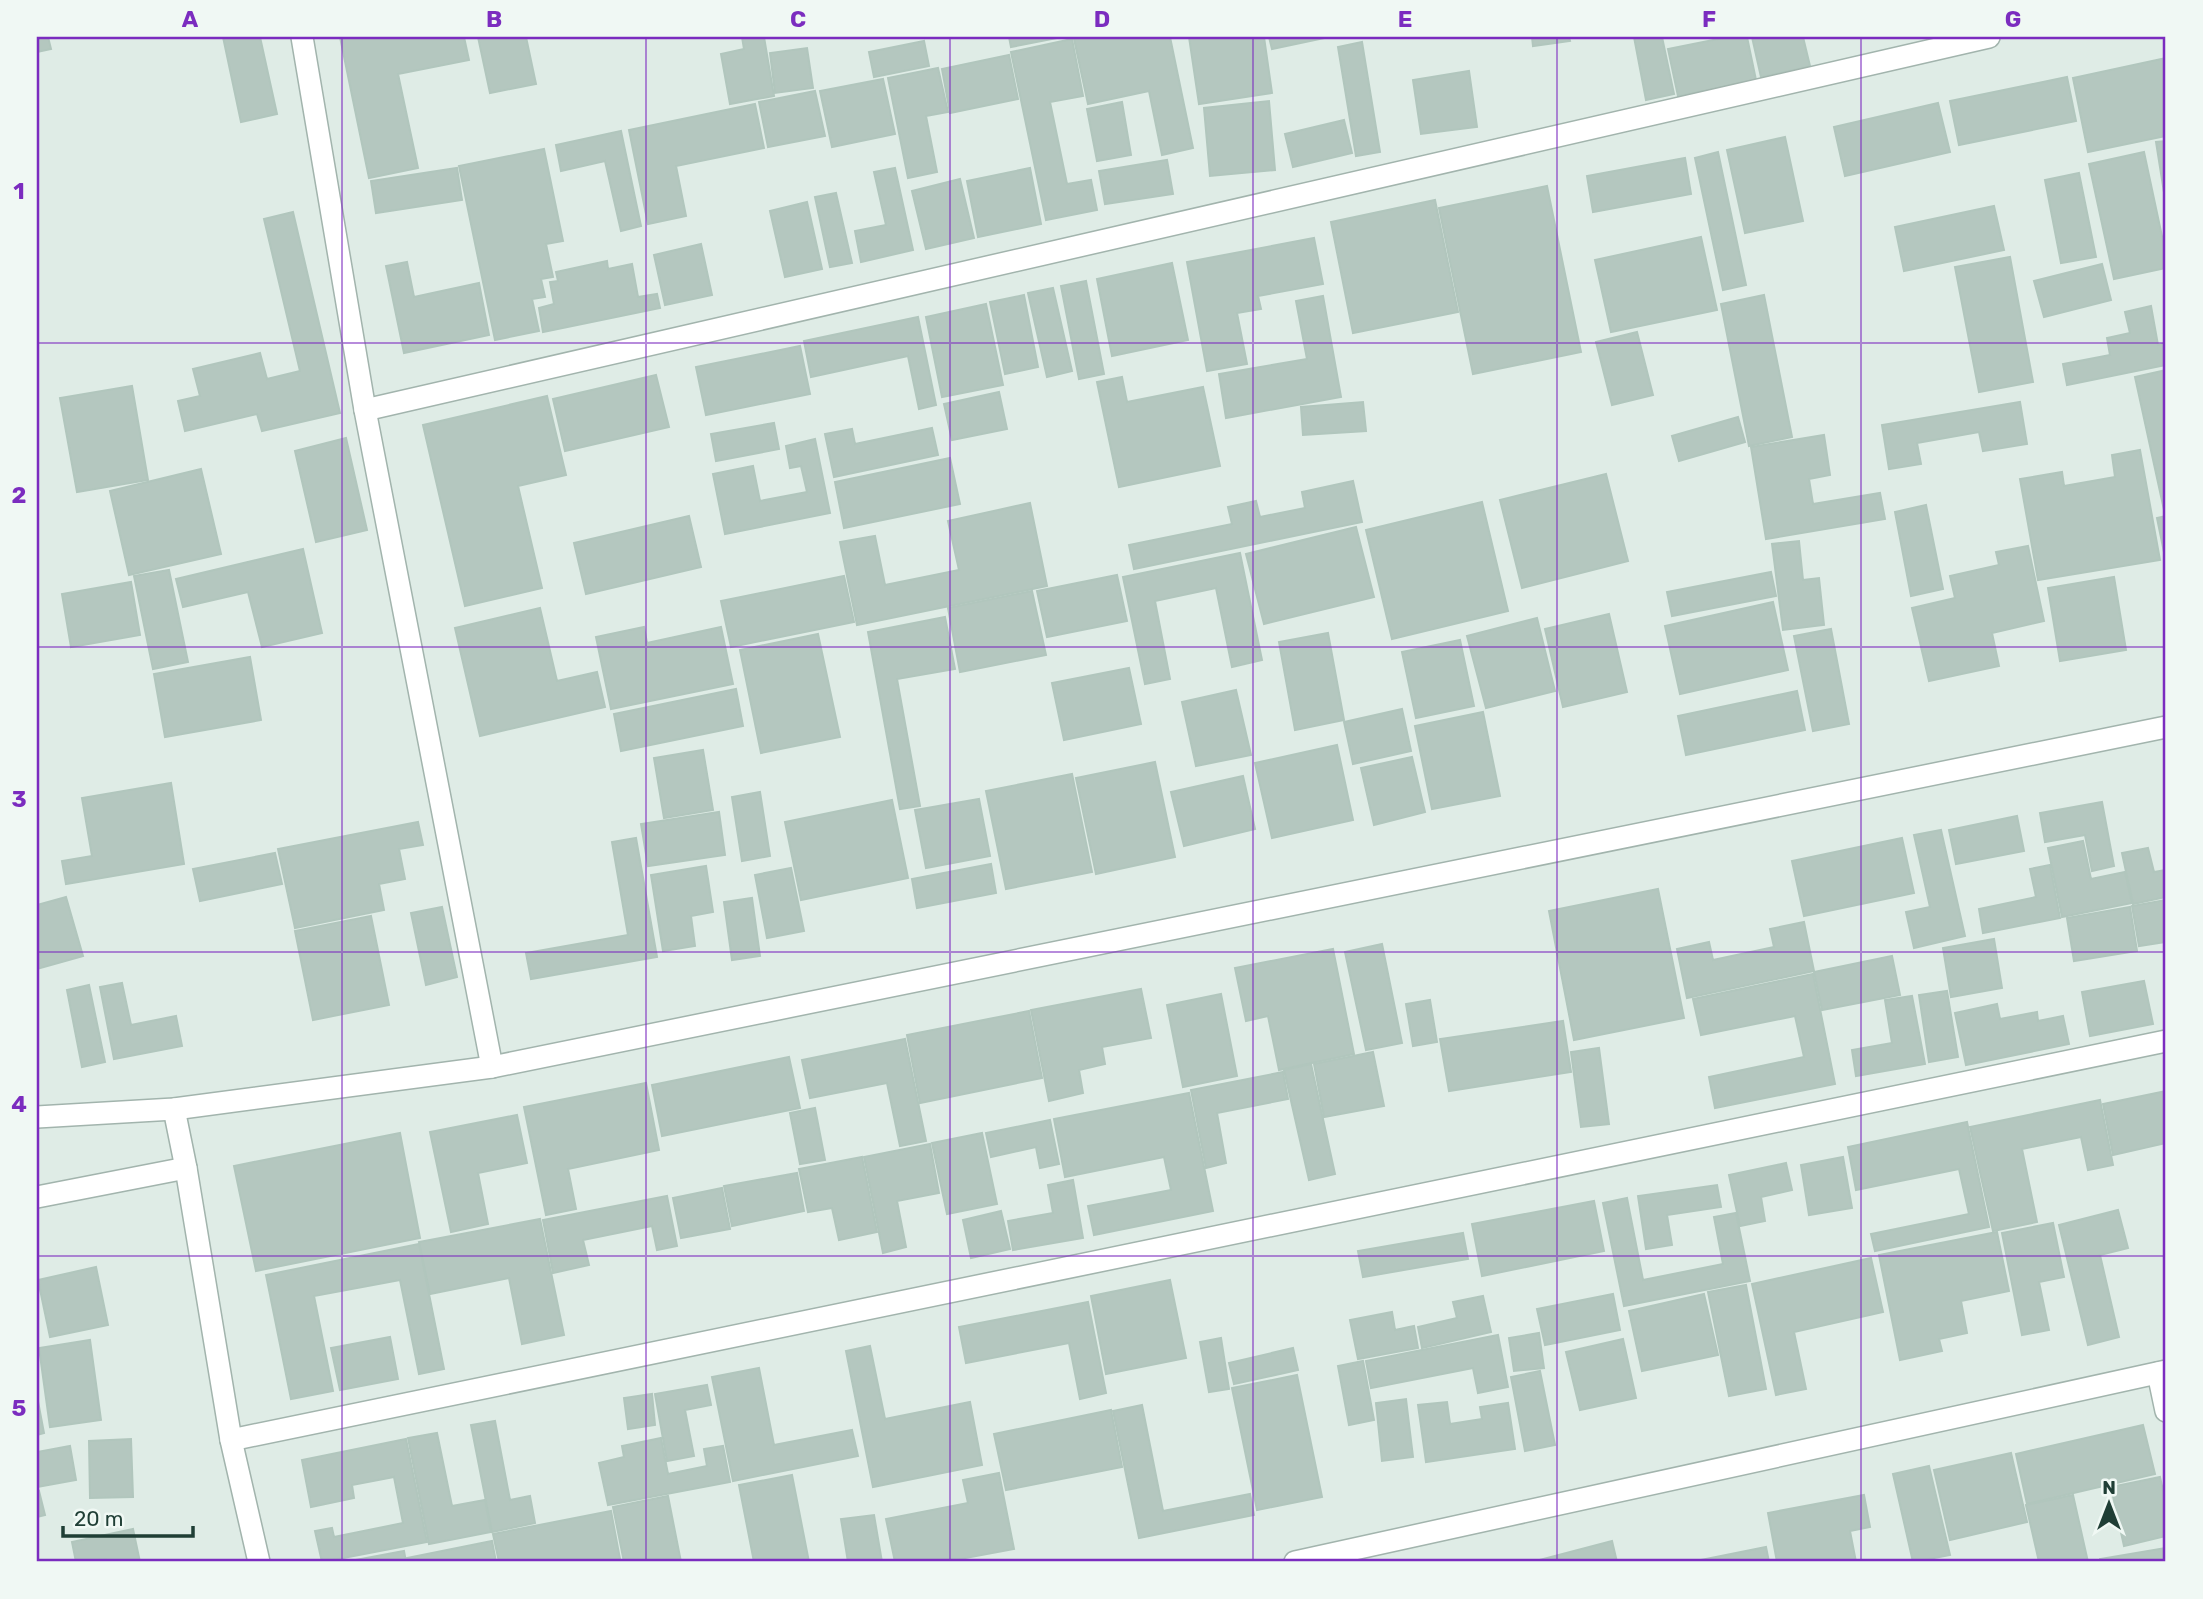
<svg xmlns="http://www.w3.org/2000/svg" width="2203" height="1599" viewBox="0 0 2203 1599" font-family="Rubik,sans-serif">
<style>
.building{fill:#b4c7bf;stroke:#b1c6bd;stroke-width:2}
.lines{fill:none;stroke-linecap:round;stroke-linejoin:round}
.street-casing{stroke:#a2b4ad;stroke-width:24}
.street{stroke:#fff;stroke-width:21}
.grid{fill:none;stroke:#7b2cbf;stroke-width:2;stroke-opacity:0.55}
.neatline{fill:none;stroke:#7b2cbf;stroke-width:2.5}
.grid-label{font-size:23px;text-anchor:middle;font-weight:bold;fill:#7b2cbf}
</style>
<rect width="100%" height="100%" fill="#dfece6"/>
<!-- building -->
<g class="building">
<path d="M37 37H48L51 49 37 52Z"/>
<path d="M223 37H260L277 114 241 122Z"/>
<path d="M340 37H464L469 60 398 74 418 168 369 178Z"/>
<path d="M478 37H526L536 84 490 93Z"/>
<path d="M742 37H764L774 96 730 104 721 54 744 49Z"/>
<path d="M1009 37H1062L1011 47Z"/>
<path d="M1083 37H1170L1193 148 1162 155 1149 91 1088 104 1074 39Z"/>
<path d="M1189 37H1264L1272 93 1199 104Z"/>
<path d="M1269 37H1329L1272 49Z"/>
<path d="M1532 37H1569L1570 41 1533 46Z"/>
<path d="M1634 37H1662L1674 94 1646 100Z"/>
<path d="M1728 37H1747L1756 80 1678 96 1668 49Z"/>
<path d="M1752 37H1803L1810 66 1761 77Z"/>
<path d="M1072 39 1083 96 1050 102 1067 184 1091 180 1097 210 1046 220 1011 52Z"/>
<path d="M924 41 929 66 874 77 869 52Z"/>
<path d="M1362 42 1380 152 1356 156 1338 47Z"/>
<path d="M807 48 813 88 775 93 770 53Z"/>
<path d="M1009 55 1018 99 950 113 942 69Z"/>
<path d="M2166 58V136L2088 152 2073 78Z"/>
<path d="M938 68 948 112 926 116 937 172 908 178 888 78Z"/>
<path d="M1469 71 1477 127 1421 134 1413 80Z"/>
<path d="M2067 77 2076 121 1959 145 1950 101Z"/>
<path d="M883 79 895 134 832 147 820 91Z"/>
<path d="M815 91 825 136 768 147 759 102Z"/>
<path d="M1269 101 1275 170 1210 176 1204 108Z"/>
<path d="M1122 102 1131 155 1097 161 1087 109Z"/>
<path d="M1938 103 1950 152 1845 176 1834 127Z"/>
<path d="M755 104 764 148 676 166 686 216 648 224 629 130Z"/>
<path d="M1344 120 1352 153 1293 167 1285 134Z"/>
<path d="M621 131 641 226 621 231 605 161 561 171 556 145Z"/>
<path d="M1785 137 1803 221 1745 233 1727 150Z"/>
<path d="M2166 141V205L2156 142Z"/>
<path d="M544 149 563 241 546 244 553 277 541 279 545 297 532 299 539 331 495 340 459 166Z"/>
<path d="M1718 152 1746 285 1723 290 1695 158Z"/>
<path d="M2144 152 2166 255V268L2114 279 2089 164Z"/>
<path d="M1685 158 1691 194 1593 212 1587 176Z"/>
<path d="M1167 160 1173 194 1105 204 1099 171Z"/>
<path d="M457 168 462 200 376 213 371 181Z"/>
<path d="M895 168 913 250 861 262 855 231 886 225 874 172Z"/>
<path d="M1030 168 1041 224 978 237 967 181Z"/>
<path d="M2079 173 2096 257 2061 263 2045 180Z"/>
<path d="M960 179 974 238 926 249 912 191Z"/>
<path d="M1547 186 1581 352 1473 374 1439 208Z"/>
<path d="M836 193 852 263 830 267 815 197Z"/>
<path d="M1435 200 1458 312 1353 333 1331 222Z"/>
<path d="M807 202 822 269 785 277 770 211Z"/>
<path d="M1994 206 2004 250 1904 271 1895 227Z"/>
<path d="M293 212 340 413 262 431 257 414 185 431 178 401 200 396 193 369 260 353 267 379 300 371 264 219Z"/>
<path d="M1701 237 1717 310 1611 332 1595 260Z"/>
<path d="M1314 238 1323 284 1258 296 1261 309 1237 313 1247 364 1207 371 1187 262Z"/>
<path d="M701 244 712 295 665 305 654 255Z"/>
<path d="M2010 257 2033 382 1979 392 1955 267Z"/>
<path d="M607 261 608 269 632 264 638 297 657 294 660 308 543 332 539 308 554 304 550 282 558 281 556 272Z"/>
<path d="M407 262 414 297 479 283 489 335 404 353 386 266Z"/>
<path d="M1172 263 1188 340 1112 356 1097 279Z"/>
<path d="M2102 264 2111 300 2044 317 2034 281Z"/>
<path d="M1086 281 1104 374 1079 379 1061 286Z"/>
<path d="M1053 288 1072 371 1047 377 1028 293Z"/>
<path d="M1024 295 1038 367 1005 374 990 302Z"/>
<path d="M1764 295 1792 437 1749 446 1721 304Z"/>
<path d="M1323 296 1341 397 1226 418 1219 374 1307 359 1296 301Z"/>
<path d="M986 304 1003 385 942 397 926 317Z"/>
<path d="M2151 306 2158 345 2166 343V365L2067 385 2063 364 2110 355 2107 338 2130 333 2125 312Z"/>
<path d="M918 317 936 405 919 409 908 356 811 377 804 341Z"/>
<path d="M1637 332 1653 395 1612 405 1596 342Z"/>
<path d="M800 346 810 394 706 415 696 367Z"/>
<path d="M2166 370V509L2164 510 2135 377Z"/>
<path d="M656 375 669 427 565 451 553 399Z"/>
<path d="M1122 377 1127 402 1203 387 1220 466 1119 487 1097 382Z"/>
<path d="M132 386 148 480 77 492 60 398Z"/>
<path d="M999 392 1007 429 952 440 944 404Z"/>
<path d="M547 396 566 475 518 486 542 588 465 606 423 425Z"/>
<path d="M1363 402 1366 431 1303 435 1301 407Z"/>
<path d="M2020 402 2027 444 1983 451 1979 432 1917 443 1921 464 1889 469 1882 425Z"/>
<path d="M1738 417 1745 442 1679 461 1672 436Z"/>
<path d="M774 423 779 449 716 461 711 434Z"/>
<path d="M932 428 938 455 834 477 825 434 852 429 855 444Z"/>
<path d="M1824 435 1830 475 1809 479 1813 504 1880 493 1885 519 1766 539 1751 447Z"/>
<path d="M346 438 367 530 316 542 295 451Z"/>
<path d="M815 439 830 513 725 534 713 474 753 466 760 501 807 492 801 466 790 468 786 446Z"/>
<path d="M2140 450 2160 560 2038 580 2020 479 2062 472 2064 486 2115 477 2112 455Z"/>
<path d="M950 458 960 504 844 528 835 482Z"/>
<path d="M201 469 221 554 129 575 110 491Z"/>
<path d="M1606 474 1628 561 1522 588 1500 500Z"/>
<path d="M1353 481 1362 522 1134 569 1129 545 1232 524 1228 507 1256 501 1260 517 1305 508 1302 492Z"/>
<path d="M1482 502 1508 611 1392 639 1366 530Z"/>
<path d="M1030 503 1047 586 857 625 840 542 875 536 885 585 959 570 948 521Z"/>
<path d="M1926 505 1943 589 1911 596 1895 512Z"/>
<path d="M689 516 701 567 586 594 574 543Z"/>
<path d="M2166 516V562L2157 518Z"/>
<path d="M1356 527 1374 597 1264 624 1246 554Z"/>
<path d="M1799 541 1803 580 1819 578 1824 625 1783 630 1772 544Z"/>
<path d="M2028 546 2044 621 1992 633 1999 666 1929 681 1912 608 1955 598 1950 576 1999 565 1996 552Z"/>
<path d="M303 549 322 633 262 647 248 592 183 607 176 579Z"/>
<path d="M1240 553 1262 660 1232 667 1216 588 1155 601 1170 679 1145 684 1123 577Z"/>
<path d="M169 570 188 662 153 669 134 576Z"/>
<path d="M1771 572 1776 596 1672 616 1667 592Z"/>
<path d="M1117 575 1127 621 1047 637 1037 591Z"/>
<path d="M844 576 854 622 731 647 721 601Z"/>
<path d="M2114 577 2126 650 2060 661 2048 588Z"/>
<path d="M131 582 140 635 71 647 62 594Z"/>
<path d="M1032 591 1046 655 960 672 948 608Z"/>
<path d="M1773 602 1788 670 1680 694 1665 626Z"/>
<path d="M540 608 557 681 597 672 605 707 480 736 455 628Z"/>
<path d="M1609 614 1627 692 1563 707 1545 629Z"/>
<path d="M945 617 955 669 897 679 920 806 900 809 868 632Z"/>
<path d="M1537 618 1555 691 1486 708 1467 636Z"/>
<path d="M644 627 647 643 721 627 733 684 611 709 596 637Z"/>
<path d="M1831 629 1849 724 1813 731 1794 636Z"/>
<path d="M1328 633 1344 720 1295 730 1279 642Z"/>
<path d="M818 634 840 737 761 753 740 650Z"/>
<path d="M1460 640 1474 706 1416 718 1402 652Z"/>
<path d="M250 657 261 720 165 737 154 674Z"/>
<path d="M1129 668 1141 724 1064 740 1052 683Z"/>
<path d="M736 689 743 726 621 751 614 714Z"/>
<path d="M1236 690 1251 755 1196 766 1182 702Z"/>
<path d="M1797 691 1805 730 1686 755 1678 716Z"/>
<path d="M1402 709 1411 751 1353 764 1344 722Z"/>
<path d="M1483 712 1500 796 1432 809 1415 726Z"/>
<path d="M1337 745 1353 820 1272 838 1255 763Z"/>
<path d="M703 750 713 810 664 818 654 758Z"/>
<path d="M1412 757 1425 812 1374 825 1361 768Z"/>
<path d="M1155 762 1175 857 1096 874 1076 778Z"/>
<path d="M1072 774 1092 872 1006 889 986 791Z"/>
<path d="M1243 776 1255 829 1184 846 1171 792Z"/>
<path d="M171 783 184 864 66 884 62 861 92 856 82 798Z"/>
<path d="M760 792 770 856 742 861 732 797Z"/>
<path d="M979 799 990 856 926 868 915 810Z"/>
<path d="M892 800 908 878 801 900 785 822Z"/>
<path d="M2102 802 2114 866 2092 871 2085 835 2045 842 2040 813Z"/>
<path d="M719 812 725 855 648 866 641 824Z"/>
<path d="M2017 816 2024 851 1956 864 1949 830Z"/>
<path d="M418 822 423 845 399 849 405 879 379 884 384 910 295 928 278 849Z"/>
<path d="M1941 830 1965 936 1914 948 1906 912 1930 907 1914 835Z"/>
<path d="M636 838 657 957 531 979 526 953 628 935 612 842Z"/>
<path d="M1902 838 1914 893 1804 916 1792 861Z"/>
<path d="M2083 841 2091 879 2125 872 2132 903 2062 917 2048 848Z"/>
<path d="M2148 848 2154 872 2166 870V897L2133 904 2122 853Z"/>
<path d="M275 853 282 884 200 901 193 869Z"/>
<path d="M991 864 996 893 917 908 912 879Z"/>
<path d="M2050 865 2060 918 1983 933 1979 909 2036 897 2030 869Z"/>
<path d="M706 866 713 912 691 916 695 946 663 951 651 875Z"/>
<path d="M791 868 804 931 767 938 755 875Z"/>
<path d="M1658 889 1684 1018 1574 1040 1549 911Z"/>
<path d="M66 897 83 956 37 969V905Z"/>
<path d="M752 898 760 956 732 960 724 902Z"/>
<path d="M2166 900V942L2139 946 2132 906Z"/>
<path d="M442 907 457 977 426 985 411 913Z"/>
<path d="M2130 907 2137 951 2074 961 2067 918Z"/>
<path d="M371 916 389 1005 313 1020 295 931Z"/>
<path d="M1804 922 1814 971 1687 998 1677 949 1709 942 1713 960 1774 947 1770 929Z"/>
<path d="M1994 939 2002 988 1951 997 1943 948Z"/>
<path d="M1382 944 1402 1043 1366 1050 1345 952Z"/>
<path d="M1333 949 1354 1054 1279 1070 1268 1016 1246 1021 1235 968Z"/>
<path d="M1892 956 1900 995 1822 1010 1814 972Z"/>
<path d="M1813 974 1835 1084 1715 1108 1709 1077 1804 1057 1795 1016 1701 1035 1693 999Z"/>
<path d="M2144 981 2153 1024 2090 1036 2082 992Z"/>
<path d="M122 983 131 1025 176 1016 182 1046 114 1059 100 987Z"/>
<path d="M89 985 105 1062 82 1067 67 990Z"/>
<path d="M1141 989 1151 1038 1102 1047 1105 1064 1079 1070 1083 1093 1049 1101 1031 1010Z"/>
<path d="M1947 991 1958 1057 1929 1062 1919 995Z"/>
<path d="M1221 994 1237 1076 1183 1087 1167 1005Z"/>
<path d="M1912 996 1925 1064 1856 1076 1852 1050 1892 1043 1885 1000Z"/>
<path d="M1430 1000 1437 1042 1413 1046 1406 1004Z"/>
<path d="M1997 1004 2000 1019 2037 1012 2038 1021 2063 1016 2069 1044 1966 1065 1955 1013Z"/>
<path d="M1029 1011 1042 1078 920 1103 907 1035Z"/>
<path d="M1563 1021 1571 1072 1449 1091 1440 1039Z"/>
<path d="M905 1039 926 1141 900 1146 887 1083 810 1098 802 1060Z"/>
<path d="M1599 1048 1609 1124 1581 1127 1571 1052Z"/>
<path d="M1373 1052 1384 1106 1324 1117 1314 1064Z"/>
<path d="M789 1057 800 1108 662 1136 652 1085Z"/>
<path d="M1311 1064 1335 1174 1309 1180 1284 1070Z"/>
<path d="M1283 1072 1288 1099 1217 1113 1226 1163 1206 1168 1191 1090Z"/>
<path d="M646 1083 659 1150 568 1169 576 1209 546 1215 524 1107Z"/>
<path d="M2166 1091V1143L2113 1155 2103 1104Z"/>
<path d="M1189 1093 1213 1211 1094 1235 1088 1206 1171 1190 1164 1157 1065 1177 1054 1119Z"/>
<path d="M2100 1100 2113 1165 2088 1170 2081 1137 2022 1149 2037 1222 1993 1231 1970 1127Z"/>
<path d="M815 1108 825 1160 800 1164 790 1113Z"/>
<path d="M517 1115 527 1163 478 1173 488 1224 451 1232 430 1132Z"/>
<path d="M1050 1120 1059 1164 1040 1168 1036 1147 991 1157 986 1133Z"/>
<path d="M1967 1122 1989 1227 1875 1251 1871 1234 1969 1214 1959 1169 1856 1190 1848 1147Z"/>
<path d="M400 1133 420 1238 256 1271 234 1166Z"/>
<path d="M982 1133 997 1204 947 1214 932 1143Z"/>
<path d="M930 1144 939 1193 897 1201 906 1247 883 1253 864 1157Z"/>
<path d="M862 1157 877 1232 839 1240 832 1208 808 1212 799 1169Z"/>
<path d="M1843 1157 1852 1208 1809 1215 1801 1165Z"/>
<path d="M1786 1163 1792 1190 1761 1197 1765 1221 1740 1226 1729 1175Z"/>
<path d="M797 1173 804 1211 732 1226 724 1186Z"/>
<path d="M1073 1180 1083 1238 1013 1250 1008 1221 1053 1213 1048 1185Z"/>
<path d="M1717 1185 1721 1207 1667 1215 1672 1245 1646 1249 1638 1196Z"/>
<path d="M722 1188 730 1229 681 1238 673 1198Z"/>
<path d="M667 1196 677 1246 657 1250 652 1226 583 1240 589 1265 553 1273 543 1220Z"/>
<path d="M1627 1198 1643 1280 1723 1264 1714 1217 1736 1213 1750 1281 1624 1306 1603 1203Z"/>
<path d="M1594 1201 1604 1251 1482 1276 1472 1224Z"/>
<path d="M2118 1210 2128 1248 2100 1255 2119 1337 2088 1345 2059 1225Z"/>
<path d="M1001 1211 1010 1249 971 1258 963 1220Z"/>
<path d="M540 1219 564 1335 522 1344 509 1278 430 1294 419 1242Z"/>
<path d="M2053 1223 2064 1277 2039 1282 2049 1330 2022 1335 2002 1233Z"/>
<path d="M1997 1232 2009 1291 1961 1301 1967 1333 1939 1339 1942 1351 1900 1360 1879 1255Z"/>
<path d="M1463 1233 1468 1259 1363 1277 1358 1251Z"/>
<path d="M419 1244 444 1369 419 1374 400 1280 314 1296 333 1391 291 1399 266 1275Z"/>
<path d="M1871 1258 1883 1312 1794 1332 1806 1389 1776 1395 1752 1284Z"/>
<path d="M96 1267 108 1325 50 1337 38 1280Z"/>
<path d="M1170 1280 1186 1358 1106 1374 1091 1296Z"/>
<path d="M1746 1285 1766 1389 1729 1396 1708 1292Z"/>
<path d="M1613 1294 1620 1330 1545 1345 1537 1309Z"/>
<path d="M1704 1294 1718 1355 1642 1371 1629 1311Z"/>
<path d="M1483 1296 1491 1332 1422 1348 1418 1327 1457 1318 1453 1302Z"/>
<path d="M1088 1302 1106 1393 1080 1399 1069 1343 966 1363 959 1327Z"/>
<path d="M1392 1312 1395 1330 1414 1326 1418 1348 1358 1359 1350 1320Z"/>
<path d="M1539 1333 1544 1368 1514 1371 1509 1338Z"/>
<path d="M1498 1335 1508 1387 1478 1393 1473 1368 1371 1388 1366 1361Z"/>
<path d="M390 1337 398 1379 340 1390 331 1348Z"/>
<path d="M1221 1338 1229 1389 1209 1392 1200 1342Z"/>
<path d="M1623 1339 1636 1398 1580 1410 1566 1352Z"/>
<path d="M90 1340 101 1420 50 1427 39 1348Z"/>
<path d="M870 1346 885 1419 970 1402 982 1465 873 1487 846 1351Z"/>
<path d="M1293 1348 1298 1370 1234 1384 1229 1363Z"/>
<path d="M1363 1361 1374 1420 1349 1425 1338 1366Z"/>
<path d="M759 1368 774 1445 852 1430 858 1456 733 1481 712 1377Z"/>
<path d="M1540 1371 1555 1445 1525 1451 1511 1377Z"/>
<path d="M1297 1375 1322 1497 1257 1510 1232 1388Z"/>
<path d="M707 1385 711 1405 685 1410 694 1456 667 1461 655 1394Z"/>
<path d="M652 1394 655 1425 628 1429 624 1398Z"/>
<path d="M37 1396 44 1433 37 1435Z"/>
<path d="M1406 1399 1413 1457 1382 1461 1376 1403Z"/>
<path d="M1447 1402 1450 1424 1482 1419 1480 1407 1508 1403 1515 1449 1426 1462 1418 1405Z"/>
<path d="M1142 1405 1163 1511 1250 1494 1254 1515 1139 1538 1113 1411Z"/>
<path d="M1111 1410 1122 1467 1006 1490 994 1434Z"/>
<path d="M495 1421 510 1500 530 1496 535 1523 492 1532 471 1425Z"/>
<path d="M2143 1425 2155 1474 2027 1504 2016 1454Z"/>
<path d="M437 1433 452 1506 485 1500 491 1532 429 1544 408 1438Z"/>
<path d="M661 1438 668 1474 707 1466 704 1449 723 1446 730 1482 608 1505 599 1463 624 1457 622 1446Z"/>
<path d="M131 1439 133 1497 90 1498 89 1441Z"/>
<path d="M406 1439 427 1542 322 1562 315 1531 332 1528 334 1537 403 1523 394 1477 352 1485 354 1498 311 1507 302 1460Z"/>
<path d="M70 1446 76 1480 37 1487V1452Z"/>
<path d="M2011 1453 2027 1522 1950 1540 1934 1470Z"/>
<path d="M1929 1466 1950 1555 1913 1562 1893 1474Z"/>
<path d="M999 1473 1014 1549 944 1562H895L886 1519 968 1503 963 1480Z"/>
<path d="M792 1475 809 1562H754L739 1485Z"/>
<path d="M2160 1477 2166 1504V1536L2124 1546 2111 1487Z"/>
<path d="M39 1491 45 1515 37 1517V1492Z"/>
<path d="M1864 1495 1870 1527 1850 1531 1856 1562H1777L1768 1513Z"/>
<path d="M2073 1495 2088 1562H2039L2026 1505Z"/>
<path d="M668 1496 681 1562H624L613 1507Z"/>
<path d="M611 1511 620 1559 602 1562H499L493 1534Z"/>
<path d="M874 1515 882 1562H848L841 1519Z"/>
<path d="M133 1529 140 1562H106V1559L76 1562 72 1542Z"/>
<path d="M492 1541 496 1562H408L407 1558Z"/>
<path d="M1612 1541 1617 1562H1532Z"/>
<path d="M1766 1547 1769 1562H1691Z"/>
<path d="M2166 1548V1562H2100V1559Z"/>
<path d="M404 1551 406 1562H345Z"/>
</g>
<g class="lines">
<!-- street casing -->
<g class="street-casing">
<g id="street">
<path d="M302 37 365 410 492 1067"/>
<path d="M365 410 1989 37"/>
<path d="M174 1109 186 1168 231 1440 259 1562"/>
<path d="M37 1117 174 1109 492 1067 2166 727"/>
<path d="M37 1197 186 1168"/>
<path d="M2158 1373 2166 1411"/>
<path d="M231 1440 2166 1041"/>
<path d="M1295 1562 2166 1371"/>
</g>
</g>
<!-- street -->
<use href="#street" class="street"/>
</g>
<!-- grid -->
<path class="grid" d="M342 37V1562M646 37V1562M950 37V1562M1253 37V1562M1557 37V1562M1861 37V1562M37 343H2166M37 647H2166M37 952H2166M37 1256H2166"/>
<!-- border -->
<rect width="2203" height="1599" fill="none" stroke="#f0f8f4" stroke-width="77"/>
<!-- north arrow -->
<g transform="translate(2109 1504)" stroke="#f0f8f4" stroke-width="5" paint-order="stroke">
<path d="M0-5L12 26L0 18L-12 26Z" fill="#1f3e35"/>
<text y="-10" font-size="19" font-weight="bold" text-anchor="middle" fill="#1f3e35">N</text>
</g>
<!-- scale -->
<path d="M63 1526v10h130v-10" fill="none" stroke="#1f3e35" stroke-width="3.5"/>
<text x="74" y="1526" font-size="21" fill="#1f3e35" stroke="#f0f8f4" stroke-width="5" paint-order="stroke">20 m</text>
<rect x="38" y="38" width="2126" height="1522" class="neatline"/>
<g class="grid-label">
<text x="190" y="27">A</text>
<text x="494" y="27">B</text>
<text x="798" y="27">C</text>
<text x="1102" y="27">D</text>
<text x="1405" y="27">E</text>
<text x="1709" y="27">F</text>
<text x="2013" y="27">G</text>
<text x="19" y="199">1</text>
<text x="19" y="503">2</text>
<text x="19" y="807">3</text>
<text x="19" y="1112">4</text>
<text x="19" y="1416">5</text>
</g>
</svg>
